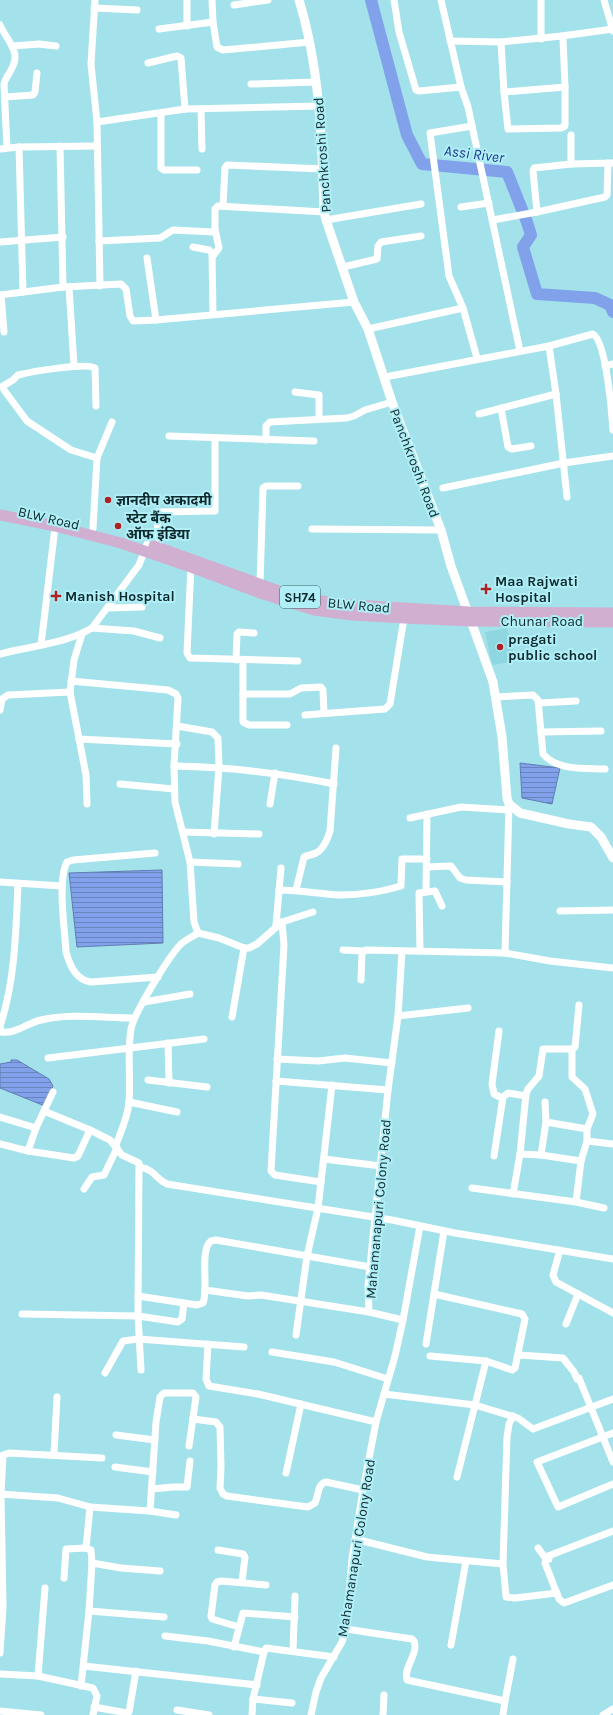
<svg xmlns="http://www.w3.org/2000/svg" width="613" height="1715" viewBox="0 0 613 1715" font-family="Karla,'Noto Sans Devanagari',sans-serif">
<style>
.built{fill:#8ed7e0}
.water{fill:url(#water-rules);stroke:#607db2}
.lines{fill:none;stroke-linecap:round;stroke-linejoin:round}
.river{stroke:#82a1eb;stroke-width:12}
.minor{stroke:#fff;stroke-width:7}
.tertiary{stroke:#fff;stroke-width:9}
.primary{stroke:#d0afd0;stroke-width:11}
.poi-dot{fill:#b01f21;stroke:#b0eff7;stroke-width:1.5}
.labels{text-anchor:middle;stroke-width:4;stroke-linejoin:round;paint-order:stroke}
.shield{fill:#b0eff7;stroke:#3f6469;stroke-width:1}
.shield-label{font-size:13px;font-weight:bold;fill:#0f292c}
.street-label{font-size:14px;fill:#0f292c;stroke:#b0eff7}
.poi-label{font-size:14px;font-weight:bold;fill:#0f292c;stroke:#b0eff7;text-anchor:start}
.water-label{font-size:15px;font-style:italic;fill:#1c368a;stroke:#b0eff7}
</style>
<defs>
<pattern id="water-rules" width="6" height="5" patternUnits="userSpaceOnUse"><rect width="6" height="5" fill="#82a1eb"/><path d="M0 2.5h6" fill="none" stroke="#6983bf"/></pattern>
</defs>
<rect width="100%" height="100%" fill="#a3e2ea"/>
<!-- built -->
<path class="built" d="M507 628 516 661 492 665 485 632Z"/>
<!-- water -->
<g class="water">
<path d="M520 763 560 768 552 804 522 798Z"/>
<path d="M162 870 163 943 77 947 69 873Z"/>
<path d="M11 1060H17L49 1079 53 1086 45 1106 0 1088V1064L11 1062Z"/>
</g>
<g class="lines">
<!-- river -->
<path class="river" d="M371 0 407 135 422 164 507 172 527 222 531 235 523 247 537 294 595 298 610 305 613 312"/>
<!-- minor -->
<g class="minor">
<path d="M95 0 91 64 97 122 100 286"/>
<path d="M187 0V26"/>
<path d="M212 0 213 22 217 47 223 50 310 42"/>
<path d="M394 0 399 32 416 90 419 91 461 87"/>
<path d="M441 0 461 87 468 107 520 351"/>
<path d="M541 0V39"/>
<path d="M604 0 613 31"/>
<path d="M234 5 268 0"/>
<path d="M94 8 137 10"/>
<path d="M0 25C5 37 19 50 14 63 12 71 6 76 4 84L7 148"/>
<path d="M159 29 213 22"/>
<path d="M562 36 613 29"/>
<path d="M450 41 501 42 562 36 563 38 565 87 504 92"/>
<path d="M501 42 504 92 508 129 561 128 565 126V87"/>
<path d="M12 46 39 44 56 46"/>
<path d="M148 63 177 56 181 58 185 109"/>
<path d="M251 84 316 82"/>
<path d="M5 97 33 95 35 92 37 73"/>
<path d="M201 109 202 149"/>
<path d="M161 113V168L164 170H197"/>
<path d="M97 122 185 109 319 106"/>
<path d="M472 126 430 133 449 276 463 308 477 358"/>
<path d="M571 135V164"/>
<path d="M60 146 63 287"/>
<path d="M19 147 23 292"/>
<path d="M0 149 19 147 97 146"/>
<path d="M223 206 225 168 227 165 323 169"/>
<path d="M461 207 489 203"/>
<path d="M537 212 605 197 607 195 608 163"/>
<path d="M326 220 421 204"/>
<path d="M493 220 537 212 533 171 534 168 571 164 613 163"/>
<path d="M99 241 160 238 173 230 213 232 215 229V209L218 206 324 212"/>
<path d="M0 242 63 237"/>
<path d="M193 247 209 250 212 253 213 314"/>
<path d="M213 256 219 248 215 229"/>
<path d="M147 258 156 320"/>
<path d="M343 267 377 259 378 246 381 242 421 236"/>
<path d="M69 287 74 366"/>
<path d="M0 295 63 287 121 284 126 289 130 316 133 321 156 320 354 302"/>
<path d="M1 295 4 332"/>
<path d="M368 329 463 308"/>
<path d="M549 346 556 394 567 497"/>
<path d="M605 366 613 364"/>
<path d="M385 377 549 346 593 334C606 341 612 413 613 430"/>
<path d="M295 392 319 395V419"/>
<path d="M96 406 95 368C87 362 30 372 18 375L13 380 3 386 4 390 27 421 71 450 97 458"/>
<path d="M501 408 508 447 512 449 531 446"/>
<path d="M479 414 556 394"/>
<path d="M169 436 314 441"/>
<path d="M266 440V426L270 422 347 418 354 416 365 410 392 402"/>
<path d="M443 488 564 463 613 456"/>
<path d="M93 528 97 458 112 422"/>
<path d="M312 529 441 530"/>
<path d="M160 548 156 512 215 511V438"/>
<path d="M191 565 187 653 190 658 298 661"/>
<path d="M260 584 263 488 266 486H298"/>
<path d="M108 608 142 607"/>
<path d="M92 628 134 631 160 638"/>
<path d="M82 634 74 660 70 692 86 775 87 804"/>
<path d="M41 645 56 519"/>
<path d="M0 654C30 646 65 644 92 628L139 565 147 544"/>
<path d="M236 660 237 634 239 632 254 633"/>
<path d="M243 660V722L249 725H287"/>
<path d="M71 681 168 690 176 694 178 698 174 766 175 802 190 862 194 922 198 933 219 938 244 948H249L257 944 282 922 313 912"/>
<path d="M243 694H290L301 688 321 687 323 690 324 713"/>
<path d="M495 697 533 695 538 700 543 754C558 771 584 768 605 769"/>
<path d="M539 703 576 701"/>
<path d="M0 710 2 699 8 695 70 692"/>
<path d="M305 715 385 709 390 704 404 618"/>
<path d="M177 726 212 732 218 738 219 767 214 834"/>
<path d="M541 732 601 731"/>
<path d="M79 739 177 744"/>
<path d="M174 766C228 767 281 773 334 784"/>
<path d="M120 784 174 789"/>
<path d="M270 804 275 773"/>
<path d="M410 818 461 807 509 810"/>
<path d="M183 832 259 834"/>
<path d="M155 853 73 860 67 862C57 880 65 930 66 952 70 966 76 980 91 982L158 977"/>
<path d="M190 862 238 864"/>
<path d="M427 867 451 866 460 878 466 880 507 882"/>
<path d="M0 882 62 886"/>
<path d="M279 890C300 890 320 894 340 895 361 895 381 892 401 886L402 859H427"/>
<path d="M296 890 304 857C308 855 312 855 316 853 323 850 328 838 330 831L336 748"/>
<path d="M426 892 427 814"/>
<path d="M560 911 613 910"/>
<path d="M282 922 284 945 271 1171 275 1175 321 1182"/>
<path d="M276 925 281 868"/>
<path d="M343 950 364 951"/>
<path d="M420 951 419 893 435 891 442 906"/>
<path d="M505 953 509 804"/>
<path d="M361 980 362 953 366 950 505 953 550 961 613 968"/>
<path d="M144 1002 190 994"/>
<path d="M398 1016 468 1008"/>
<path d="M232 1017 244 948"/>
<path d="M0 1026C15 982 16 930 18 884"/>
<path d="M0 1026 1 1032C16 1034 27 1023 41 1020 70 1013 105 1018 134 1018"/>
<path d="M499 1031 492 1084 494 1094 502 1098"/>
<path d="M168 1043 169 1083"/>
<path d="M572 1049V1077L585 1089 593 1114 587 1129V1141L581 1161 576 1202"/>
<path d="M48 1058 204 1039"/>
<path d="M277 1059 318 1061 345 1058 392 1063"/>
<path d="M148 1080 207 1087"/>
<path d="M276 1081 388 1090"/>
<path d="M129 1102 177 1112"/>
<path d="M44 1111 90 1130 110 1140 122 1155 139 1163 138 1316 141 1370"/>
<path d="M0 1117 36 1128"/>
<path d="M546 1122 587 1129"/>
<path d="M587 1141 613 1144"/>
<path d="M0 1144 28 1151 74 1158 78 1156 90 1130"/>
<path d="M116 1145C121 1131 128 1117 129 1102 131 1077 127 1053 131 1029 134 1013 168 958 180 945 185 940 192 937 198 933"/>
<path d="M28 1151 36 1128 53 1092"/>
<path d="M520 1154 541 1155 581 1161"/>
<path d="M541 1155 546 1122 545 1102"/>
<path d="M494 1156 503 1097 508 1093 526 1096"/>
<path d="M324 1159 381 1166"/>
<path d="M140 1167C157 1171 154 1178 167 1184L392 1220 455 1233 613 1259"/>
<path d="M472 1188 576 1202 604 1208"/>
<path d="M84 1189 92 1177 104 1175 117 1148"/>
<path d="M513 1194 520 1154 526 1094 528 1089 539 1076 543 1049H572L575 1047 579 1005"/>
<path d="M560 1250 553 1275 556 1282 613 1313"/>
<path d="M205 1290 248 1296 261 1295 369 1312"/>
<path d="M434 1294 522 1314 525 1319 515 1368 512 1370 486 1361"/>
<path d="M138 1296 197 1305 203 1303C209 1287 199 1250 211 1241L216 1240 370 1267"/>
<path d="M22 1314 138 1316 178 1322 182 1319 184 1303"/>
<path d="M403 1320 420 1226"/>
<path d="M566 1324 578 1294"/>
<path d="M296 1335 307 1256 318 1208 332 1085"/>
<path d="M208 1344 206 1379 209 1386 258 1394 376 1422"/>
<path d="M426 1344 444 1231"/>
<path d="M272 1352 334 1362 388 1379"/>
<path d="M519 1355 563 1358 574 1372 577 1379"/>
<path d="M430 1356 486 1361 457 1477"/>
<path d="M105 1373 123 1341 138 1339 244 1347"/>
<path d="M579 1378 613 1462"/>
<path d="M384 1394 475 1405 518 1418 533 1429 613 1399"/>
<path d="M193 1419 216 1422 220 1427 221 1467 220 1488 223 1494 227 1496 308 1507 315 1503C319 1495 317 1484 326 1482L363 1490"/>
<path d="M613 1433 537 1462 558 1507 613 1484"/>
<path d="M116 1435 155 1440"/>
<path d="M54 1454 57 1397"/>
<path d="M115 1467 153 1472"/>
<path d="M286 1473 301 1404"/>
<path d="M152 1489 173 1487H187L190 1461"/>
<path d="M0 1494 58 1498 90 1507"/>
<path d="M150 1511 156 1422 160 1397 164 1393H193L196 1397 189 1446"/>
<path d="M613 1531 548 1556 545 1563 559 1599 564 1603 613 1585"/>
<path d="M355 1539 427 1557 503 1564 506 1597 515 1598 557 1593"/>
<path d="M86 1548 90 1507 150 1511 176 1515"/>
<path d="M538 1548 546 1559H549"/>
<path d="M218 1550 243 1554 245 1557 242 1582"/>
<path d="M92 1563 121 1568 160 1571"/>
<path d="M503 1564 507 1437 509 1424 513 1416"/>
<path d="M64 1578 66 1549 86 1548 91 1550 92 1563 89 1611 81 1686"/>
<path d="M89 1611 164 1617"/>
<path d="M239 1627 212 1619 211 1616 215 1585 217 1582 221 1581 266 1585"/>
<path d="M346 1629 412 1639 414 1641C419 1654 403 1667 407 1680L505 1701 503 1715"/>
<path d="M165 1636 208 1641 264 1652"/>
<path d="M451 1645 466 1561"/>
<path d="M234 1647 243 1613 295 1617"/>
<path d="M293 1651 295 1596"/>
<path d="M0 1653 3 1607 1 1494 3 1455 9 1453 102 1458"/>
<path d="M84 1666 257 1685"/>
<path d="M0 1674 38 1676 93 1688 97 1696 93 1715"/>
<path d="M38 1676 45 1588"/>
<path d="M253 1699 292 1703"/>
<path d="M505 1701 513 1659"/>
<path d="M94 1707 127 1713 129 1712 136 1671"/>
<path d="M177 1710 209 1715"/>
<path d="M0 1711 41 1715"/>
<path d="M252 1715 253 1699 264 1652 266 1648 334 1657"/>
<path d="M311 1715 316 1692 321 1678 342 1642 346 1629 352 1559 363 1490 376 1422 395 1356 403 1320 369 1312 368 1286 388 1090 398 1016 402 951"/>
<path d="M383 1715 384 1695"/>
<path d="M603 1715 613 1709"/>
</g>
<!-- tertiary -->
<path class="tertiary" d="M299 0C320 69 322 140 324 212L326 220 354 302 368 329 392 402 441 530 451 566 493 682 502 737 507 798 509 804 520 813 569 824 591 827 601 837 613 858"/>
<!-- primary -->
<g class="primary">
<path d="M0 515 55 526 121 543 191 567 260 593 314 610 352 615 404 618 471 621 613 622"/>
<path d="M154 546 293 596 339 604 469 612 613 613"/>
</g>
</g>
<!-- markers -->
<g class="poi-dot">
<circle cx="108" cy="500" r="4"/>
<circle cx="118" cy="526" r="4"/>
<path d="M484 583h4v4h4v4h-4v4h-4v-4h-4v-4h4z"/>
<path d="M54 590h4v4h4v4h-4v4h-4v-4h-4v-4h4z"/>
<circle cx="500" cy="647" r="4"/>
</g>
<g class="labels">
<!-- shield labels -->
<rect class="shield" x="280" y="586" width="40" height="22" rx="3"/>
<g class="shield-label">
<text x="300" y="602">SH74</text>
</g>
<!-- street labels -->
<g class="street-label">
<text transform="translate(322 155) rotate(-94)" y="5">Panchkroshi Road</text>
<text transform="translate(415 463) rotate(69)" y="5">Panchkroshi Road</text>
<text transform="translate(49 518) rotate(13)" y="5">BLW Road</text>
<text transform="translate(359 605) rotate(5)" y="5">BLW Road</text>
<text x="542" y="626">Chunar Road</text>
<text transform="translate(378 1209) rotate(-85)" y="5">Mahamanapuri Colony Road</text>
<text transform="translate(356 1548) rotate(-81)" y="5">Mahamanapuri Colony Road</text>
</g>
<!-- poi labels -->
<g class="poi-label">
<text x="116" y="505">ज्ञानदीप अकादमी</text>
<text x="126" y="523">स्टेट बैंक<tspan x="126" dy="16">ऑफ इंडिया</tspan></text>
<text x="495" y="586">Maa Rajwati<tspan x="495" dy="16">Hospital</tspan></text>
<text x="65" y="601">Manish Hospital</text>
<text x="508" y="644">pragati<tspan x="508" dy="16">public school</tspan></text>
</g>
<!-- water labels -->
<g class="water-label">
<text transform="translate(474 154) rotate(7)" y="5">Assi River</text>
</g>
</g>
</svg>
